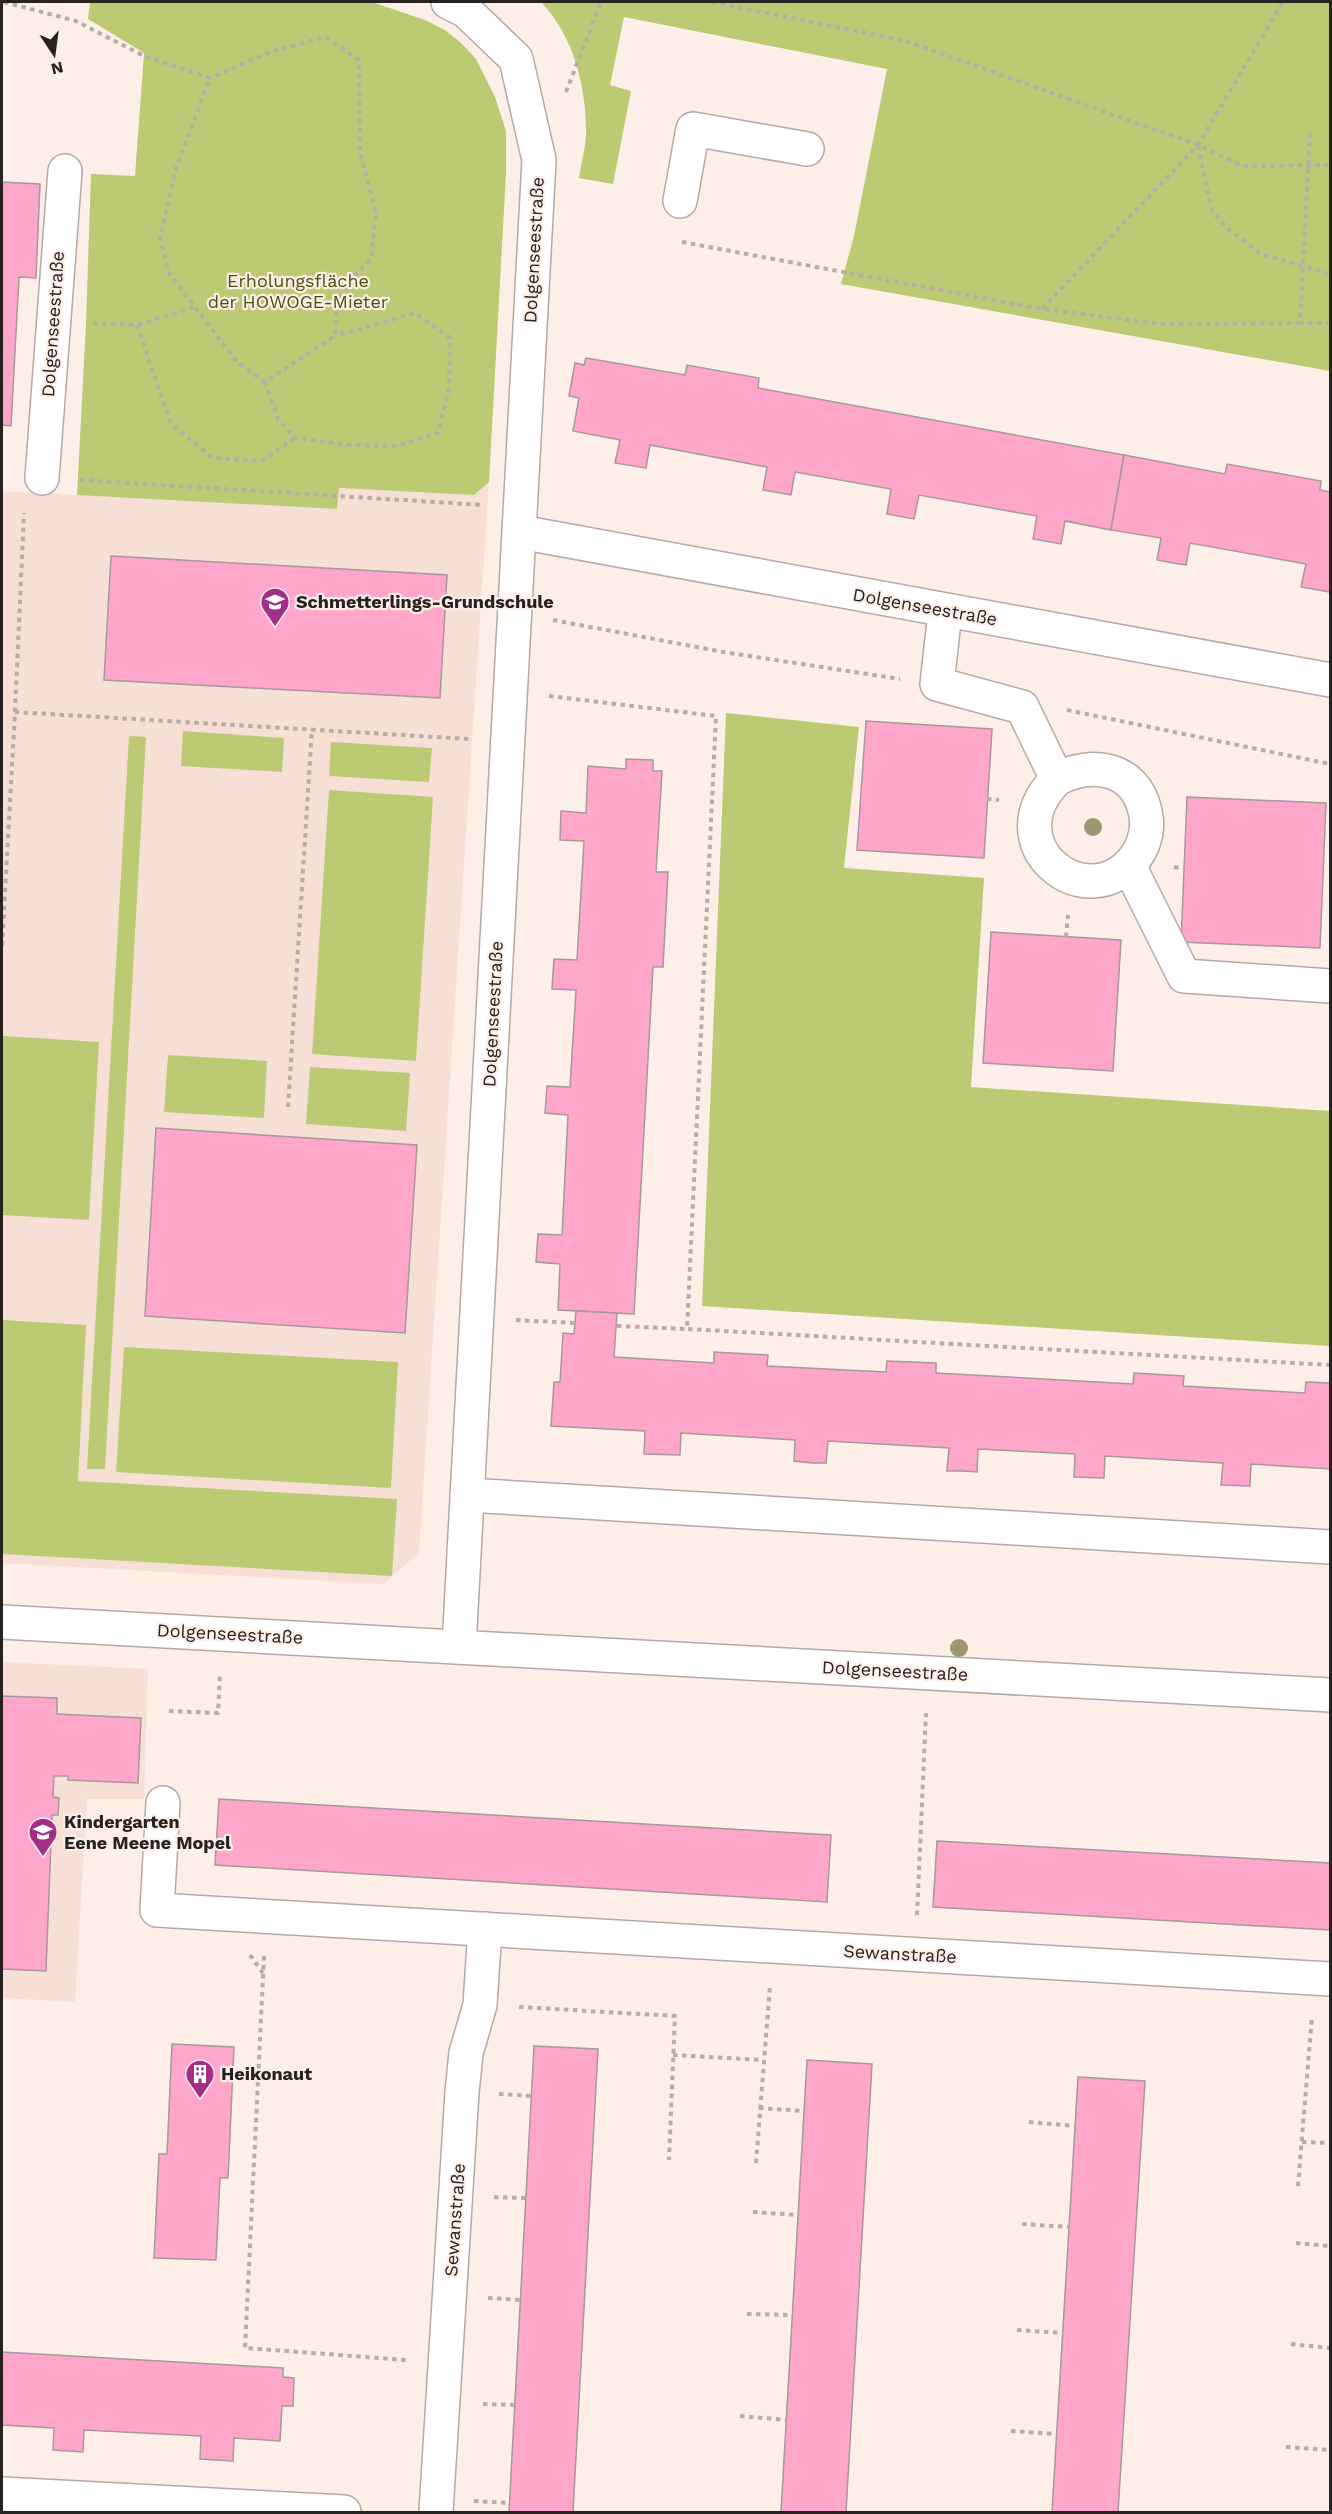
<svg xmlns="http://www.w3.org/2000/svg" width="1332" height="2514" viewBox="0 0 1332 2514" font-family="'Work Sans',sans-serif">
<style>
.built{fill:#f6e0d5}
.green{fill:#bbca73}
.building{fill:#ffa6cb;stroke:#a6989d;stroke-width:1.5}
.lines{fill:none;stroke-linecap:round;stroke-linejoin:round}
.minor-casing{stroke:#b7a9a2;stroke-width:36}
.path{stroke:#b7aca6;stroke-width:4;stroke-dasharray:4.5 4.5;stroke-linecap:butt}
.minor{stroke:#fff;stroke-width:33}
.tree{fill:#999870}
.labels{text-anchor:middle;stroke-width:4.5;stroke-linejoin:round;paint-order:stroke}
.street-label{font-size:18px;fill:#27221f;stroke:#fdefe7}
.park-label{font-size:18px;fill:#48500f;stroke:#fdefe7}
.poi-label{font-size:18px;font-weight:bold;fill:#27221f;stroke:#fdefe7;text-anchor:start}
</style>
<rect width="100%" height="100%" fill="#fdefe7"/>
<!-- built -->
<g class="built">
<path d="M489 482 419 1553 383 1584 2 1563V491L336 509 339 488 474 495Z"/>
<path d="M2 1662 148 1669 144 1799H87L75 2002 2 1998Z"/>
</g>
<!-- green -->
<g class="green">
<path d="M90 2H372L425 20 445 30 460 42 476 59 495 97 506 131V173L489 482 474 495 339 488 337 509 77 495 86 323 91 174 135 176 144 53 88 19Z"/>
<path d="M541 2H1330V371L841 284 854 236 887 69 624 17 610 85 631 91 613 184 579 178C581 164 585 150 586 136 587 88 574 37 541 2Z"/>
<path d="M726 713 859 727 844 868 984 878 971 1087 1330 1111V1346L702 1306Z"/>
<path d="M183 731 284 738 282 772 181 766Z"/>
<path d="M129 736 146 737 105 1469H87Z"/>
<path d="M331 742 432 748 429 782 329 776Z"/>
<path d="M329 790 433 797 416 1061 312 1054Z"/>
<path d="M3 1036 99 1042 89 1220 2 1215Z"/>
<path d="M168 1055 267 1061 264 1118 164 1112Z"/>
<path d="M310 1067 410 1073 406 1131 306 1124Z"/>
<path d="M2 1320 86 1325 78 1481 397 1499 392 1576 2 1554Z"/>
<path d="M124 1347 398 1362 391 1488 116 1472Z"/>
</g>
<!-- building -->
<g class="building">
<path d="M2 182 40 184 36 278 19 277 11 426 2 425Z"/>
<path d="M586 358 685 375 687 365 759 378 758 388 1124 455 1111 530 1065 521 1061 544 1033 539 1037 516 919 495 914 519 887 514 891 489 795 472 791 495 763 490 767 467 650 445 646 468 615 463 620 440 573 431 579 398 569 396 575 363 584 365Z"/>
<path d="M1124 455 1225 474 1227 464 1321 481 1320 490 1330 492V592L1301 587 1306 564 1190 543 1186 565 1173 563 1157 560 1161 538 1111 530Z"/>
<path d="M111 556 447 575 440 698 104 680Z"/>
<path d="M866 721 992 729 984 858 857 850Z"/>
<path d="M626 759 653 760V771H662L656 872H668L663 967H653L634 1314 558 1310 560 1264 536 1262 538 1234 562 1235 568 1115 545 1113 546 1099 547 1086 570 1087 576 990 552 989 553 973 554 959 577 960 584 841 560 840 561 811 586 813 588 766 626 769Z"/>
<path d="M1187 797 1326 803 1320 948 1181 942Z"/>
<path d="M991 932 1121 940 1113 1071 983 1063Z"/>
<path d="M156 1128 417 1145 405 1333 145 1316Z"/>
<path d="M576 1311 617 1313 614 1357 714 1363V1352L768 1355 767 1366 886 1372 887 1361 936 1363V1373L1133 1384 1134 1373 1184 1376 1183 1386 1305 1393 1306 1382 1330 1383V1469L1251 1464 1250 1486 1221 1485 1223 1463 1105 1456 1104 1478 1074 1477 1075 1454 978 1449 977 1472 963 1471H947L949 1448 828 1441 826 1463H812L794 1461 795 1440 681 1433 680 1455 644 1454 645 1431 551 1426 554 1382H560L563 1333 574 1334Z"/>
<path d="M2 1696 57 1698V1714L141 1718 138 1783 68 1780V1776H54L53 1797 59 1798 58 1815H52L46 1971 2 1969Z"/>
<path d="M219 1799 831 1835 827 1902 215 1865Z"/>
<path d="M937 1841 1330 1863V1930L933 1907Z"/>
<path d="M172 2044 234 2047 228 2178H220L216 2260 154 2258 159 2154H167Z"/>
<path d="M534 2046 598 2049 573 2512H509Z"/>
<path d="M807 2060 872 2064 846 2512H781Z"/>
<path d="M1078 2077 1145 2081 1118 2512H1052Z"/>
<path d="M2 2352 283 2368V2377L294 2378 293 2406H282L280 2441 234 2438 233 2461 200 2459 201 2436 84 2430 83 2452 53 2450 54 2428 2 2425Z"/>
</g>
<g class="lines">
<!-- minor casing -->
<g class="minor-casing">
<g id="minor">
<path d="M448 2 466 11 516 59 539 160 459 1647"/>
<path d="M680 201 693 129 807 149"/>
<path d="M42 478 65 171"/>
<path d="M520 532 1330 680"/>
<path d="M945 612 937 684 1022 707 1057 779C991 844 1087 920 1135 858 1145 844 1149 828 1145 811 1135 767 1092 761 1057 779"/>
<path d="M1129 866 1184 976 1330 986"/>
<path d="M467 1495 1330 1547"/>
<path d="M2 1622 1330 1695"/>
<path d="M163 1803 157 1910 1330 1979"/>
<path d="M2 2494 344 2512"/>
<path d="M436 2512 462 2092 466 2053 480 2005 485 1929"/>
</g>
</g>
<!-- path -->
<g class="path">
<path d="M4 2 76 21 144 56 210 78 176 168 160 238 169 273 237 362 265 382 335 336 337 304 351 279 371 259 376 213 360 152 359 60 325 37 270 52 210 78"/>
<path d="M712 2 906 41 1198 145 1243 166 1330 165"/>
<path d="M566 92 601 2"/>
<path d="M1310 133 1300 323H1330"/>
<path d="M1198 146 1212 211 1227 228 1261 254 1330 274"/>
<path d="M682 242 1042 309 1160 324 1300 323"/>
<path d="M1042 309 1198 145 1283 2"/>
<path d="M93 323 137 325 195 307"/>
<path d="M137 325 171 424 213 458 261 461 295 438"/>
<path d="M265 382 278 419 295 438 350 445 397 446 438 433 449 389 450 338 415 313 335 336"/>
<path d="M80 480 483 505"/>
<path d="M553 620 723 652 900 679"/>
<path d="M549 696 716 716 687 1329 1330 1365"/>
<path d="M1067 710 1330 764"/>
<path d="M15 712 24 513"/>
<path d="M987 799 999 800"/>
<path d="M1174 867 1184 868"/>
<path d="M1066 937 1068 915"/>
<path d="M2 946 15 712 469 739"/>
<path d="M288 1107 312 729"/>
<path d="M516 1320 575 1323"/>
<path d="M617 1326 687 1329"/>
<path d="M169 1711 218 1713 220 1673"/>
<path d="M917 1915 926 1713"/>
<path d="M250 1955 263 1973"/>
<path d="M264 1956 245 2348 406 2360"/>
<path d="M519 2007 675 2016 669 2160"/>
<path d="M673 2055 763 2060"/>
<path d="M499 2094 531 2096"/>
<path d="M759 2108 804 2111"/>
<path d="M1029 2122 1076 2126"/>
<path d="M1302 2142 1330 2143"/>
<path d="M756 2163 770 1986"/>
<path d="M1298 2186 1312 2016"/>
<path d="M494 2197 526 2198"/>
<path d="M753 2212 798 2215"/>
<path d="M1022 2224 1069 2227"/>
<path d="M1296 2243 1330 2246"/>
<path d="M488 2298 521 2300"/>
<path d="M747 2314 792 2315"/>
<path d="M1017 2330 1063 2333"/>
<path d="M1291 2344 1330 2348"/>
<path d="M483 2404 515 2405"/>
<path d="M740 2416 787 2420"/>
<path d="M1011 2431 1057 2434"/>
<path d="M1286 2447 1330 2450"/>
<path d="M474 2501 509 2503"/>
</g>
<!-- minor -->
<use href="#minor" class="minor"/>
</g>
<!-- trees -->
<g class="tree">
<circle cx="1093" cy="827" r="9"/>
<circle cx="959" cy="1648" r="9"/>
</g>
<!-- icons -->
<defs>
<g id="school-pin" transform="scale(1.5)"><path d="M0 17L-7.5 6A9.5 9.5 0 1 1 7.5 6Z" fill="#a22e89" stroke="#fdefe7"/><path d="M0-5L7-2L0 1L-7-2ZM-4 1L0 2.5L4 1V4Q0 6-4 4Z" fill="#fff"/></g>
<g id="building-pin" transform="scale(1.5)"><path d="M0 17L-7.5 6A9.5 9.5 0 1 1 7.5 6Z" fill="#a22e89" stroke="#fdefe7"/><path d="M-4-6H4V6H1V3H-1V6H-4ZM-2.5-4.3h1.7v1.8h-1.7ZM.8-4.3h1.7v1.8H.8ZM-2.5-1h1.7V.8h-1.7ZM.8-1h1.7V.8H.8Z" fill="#fff"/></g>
</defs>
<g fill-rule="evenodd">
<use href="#school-pin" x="275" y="602"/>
<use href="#school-pin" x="43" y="1832"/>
<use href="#building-pin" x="200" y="2074"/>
</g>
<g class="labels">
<!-- street labels -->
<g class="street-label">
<text transform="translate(534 250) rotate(-87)" y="6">Dolgenseestraße</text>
<text transform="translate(53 324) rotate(-86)" y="6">Dolgenseestraße</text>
<text transform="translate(925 607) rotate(10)" y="6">Dolgenseestraße</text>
<text transform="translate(493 1014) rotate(-87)" y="6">Dolgenseestraße</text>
<text transform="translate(230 1634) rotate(3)" y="6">Dolgenseestraße</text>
<text transform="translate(895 1671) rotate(3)" y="6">Dolgenseestraße</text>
<text transform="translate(900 1954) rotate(3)" y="6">Sewanstraße</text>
<text transform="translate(455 2220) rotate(-86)" y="6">Sewanstraße</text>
</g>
<!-- park labels -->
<g class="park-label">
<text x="298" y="287">Erholungsfläche<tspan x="298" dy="21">der HOWOGE-Mieter</tspan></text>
</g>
<!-- poi labels -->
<g class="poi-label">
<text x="296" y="608">Schmetterlings-Grundschule</text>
<text x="64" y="1828">Kindergarten<tspan x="64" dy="21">Eene Meene Mopel</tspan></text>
<text x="221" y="2080">Heikonaut</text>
</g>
</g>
<!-- border -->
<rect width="1332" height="2514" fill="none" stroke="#27221f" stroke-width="6"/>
<!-- north arrow -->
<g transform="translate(54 54) rotate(167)" stroke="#fdefe7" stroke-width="4.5" paint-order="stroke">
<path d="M0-4.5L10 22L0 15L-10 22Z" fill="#27221f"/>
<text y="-9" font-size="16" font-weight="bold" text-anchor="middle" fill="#27221f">N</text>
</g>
</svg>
